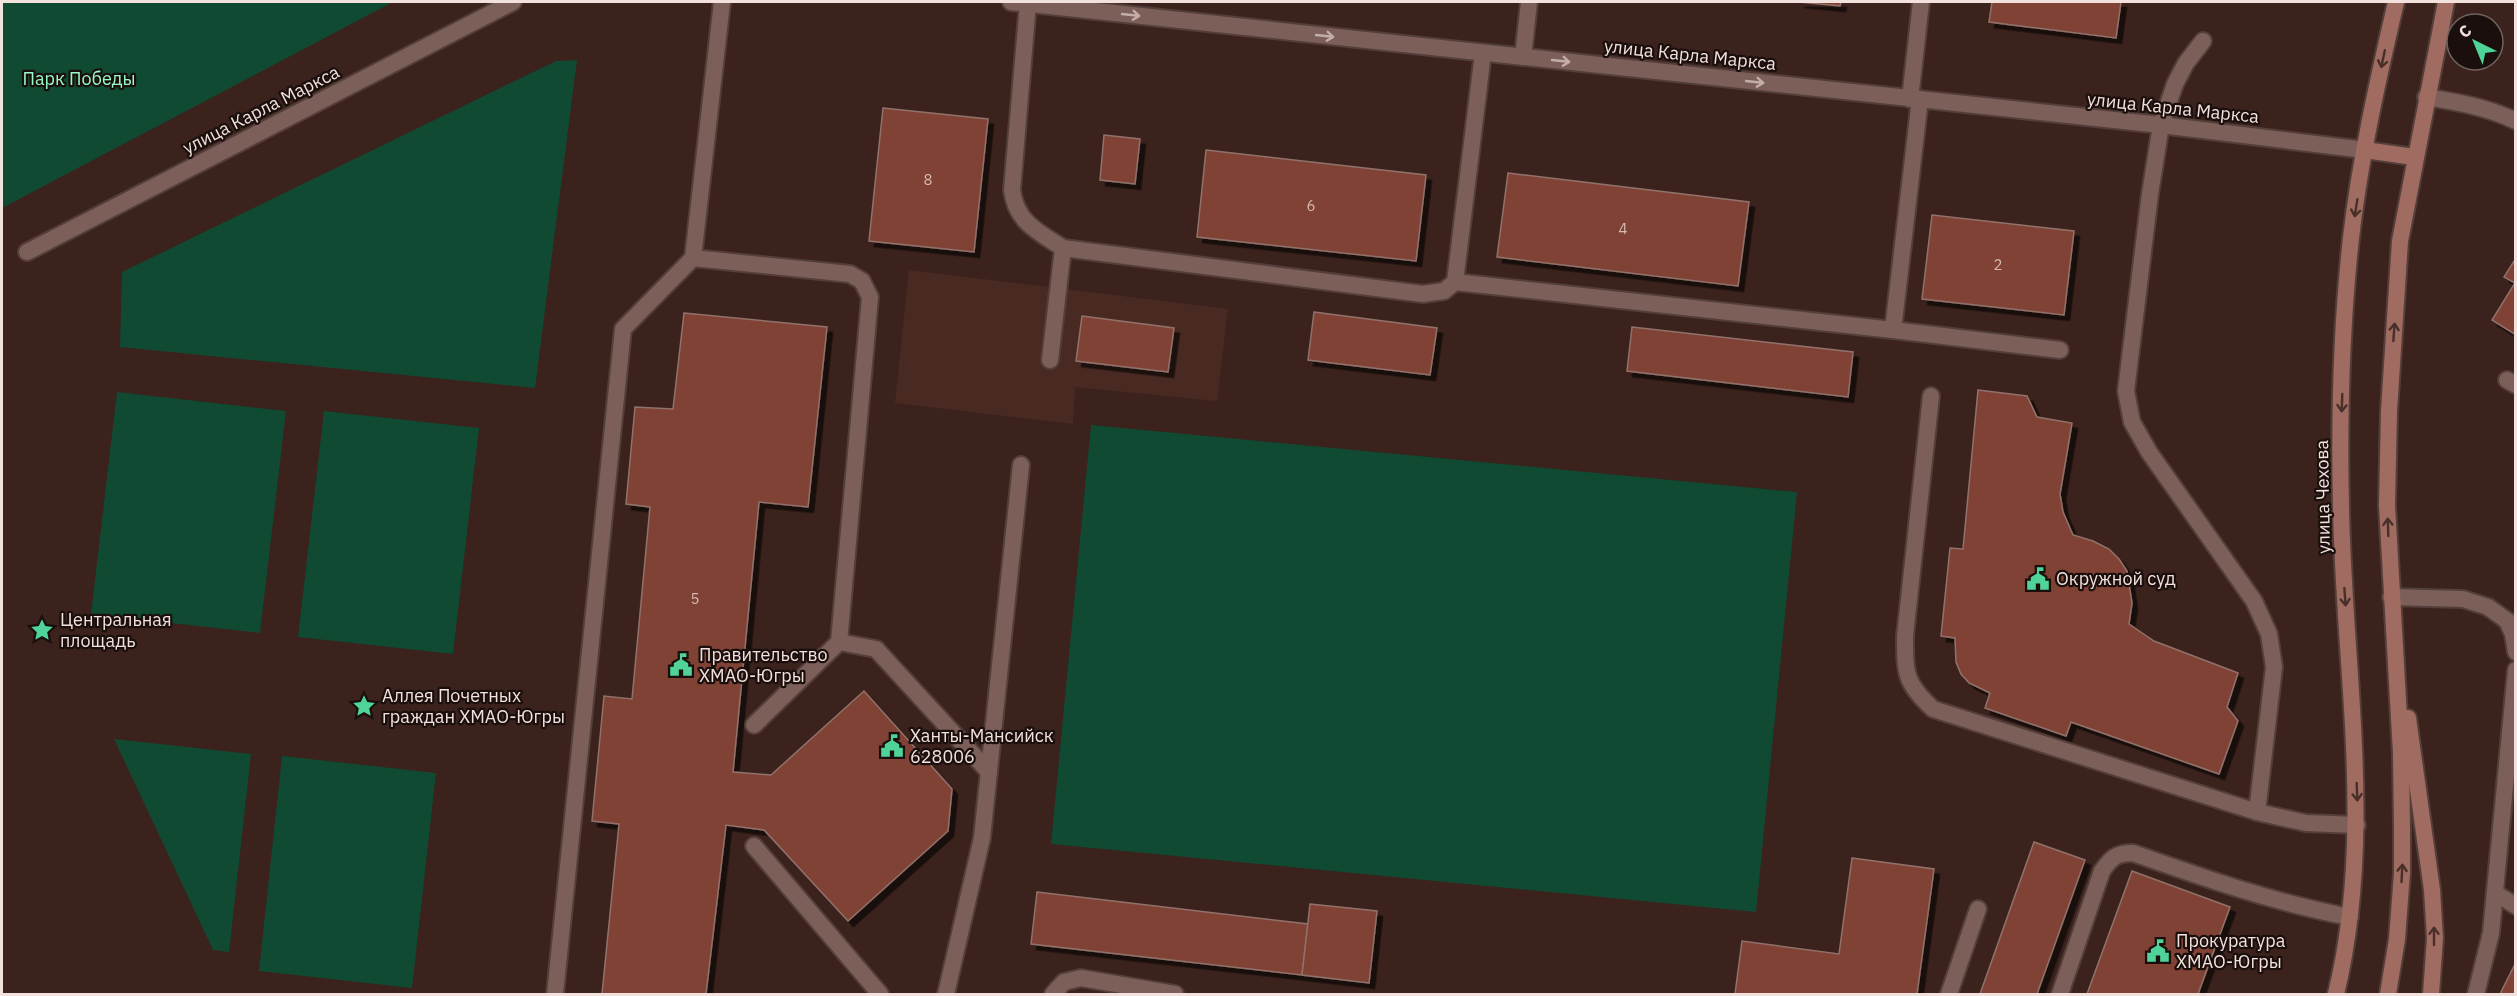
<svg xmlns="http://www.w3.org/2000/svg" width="2517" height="996" viewBox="0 0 2517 996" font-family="'IBM Plex Sans',sans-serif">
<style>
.built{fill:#492a23}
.green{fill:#104a32}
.building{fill:#7f4236;stroke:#91726b;stroke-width:1.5;filter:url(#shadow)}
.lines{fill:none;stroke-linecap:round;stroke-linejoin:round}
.service-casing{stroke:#533e3a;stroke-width:20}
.pedestrian-casing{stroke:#533e3a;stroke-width:20}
.tertiary-casing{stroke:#533e3a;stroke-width:20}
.secondary-casing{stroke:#533e3a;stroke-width:20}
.service{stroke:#7d5f59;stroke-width:16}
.pedestrian{stroke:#7d5f59;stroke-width:16}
.tertiary{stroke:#7d5f59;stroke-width:16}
.secondary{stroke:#a06b60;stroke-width:16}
.oneway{stroke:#c3ada8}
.oneway2{stroke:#492f29}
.labels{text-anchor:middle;stroke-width:4.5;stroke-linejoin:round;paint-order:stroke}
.number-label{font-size:15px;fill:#d5b9b3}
.street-label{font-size:18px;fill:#f2e1dd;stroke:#1a0f0c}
.park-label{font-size:18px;fill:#96f9c7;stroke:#1a0f0c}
.poi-label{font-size:18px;fill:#f2e1dd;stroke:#1a0f0c;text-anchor:start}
</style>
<defs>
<filter id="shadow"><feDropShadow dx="5.5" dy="5.5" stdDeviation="0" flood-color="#0009"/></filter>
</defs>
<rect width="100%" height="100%" fill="#3b221c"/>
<!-- built -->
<path class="built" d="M909 270 1228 309 1217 401 1075 387 1073 424 895 403Z"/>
<!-- green -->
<g class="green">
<path d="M2 2H393L2 208Z"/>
<path d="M577 60 535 388 120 347 122 272 556 61Z"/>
<path d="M117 392 286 411 260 633 91 614Z"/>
<path d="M324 411 479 428 453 654 298 637Z"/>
<path d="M1091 425 1797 492 1756 912 1051 844Z"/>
<path d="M114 739 251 754 229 952 213 950Z"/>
<path d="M282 756 436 773 412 988 259 971Z"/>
</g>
<!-- building -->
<g class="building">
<path d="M1799 2H1841L1840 6Z"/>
<path d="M1992 2H2121L2116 38 1989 22Z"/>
<path d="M883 108 988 119 974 252 869 241Z"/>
<path d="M1104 135 1140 139 1135 184 1100 180Z"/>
<path d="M1206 150 1426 175 1416 261 1197 237Z"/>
<path d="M1508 173 1749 202 1738 286 1497 257Z"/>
<path d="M1932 215 2074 231 2064 315 1922 299Z"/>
<path d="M2516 258V335L2492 320 2515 283 2504 277Z"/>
<path d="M1314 312 1437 328 1430 375 1308 360Z"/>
<path d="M684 313 827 327 808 507 759 502 733 772 771 775 864 691 952 789 948 831 848 921 764 830 726 825 706 994H602L619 824 592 821 604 696 632 699 650 507 626 504 635 407 673 409Z"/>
<path d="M1082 316 1174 328 1168 372 1076 361Z"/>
<path d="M1632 327 1853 352 1848 397 1627 371Z"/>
<path d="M1978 390 2027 396 2037 417 2072 423 2060 494 2063 512 2073 535 2093 541 2109 549 2119 559 2127 571 2132 603 2129 624 2154 641 2238 673 2227 707 2238 721 2219 774 2071 722 2066 736 1985 708 1990 693 1969 683 1961 674 1956 662 1955 638 1941 636 1950 548 1963 549Z"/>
<path d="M2034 842 2085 860 2037 994H1980Z"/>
<path d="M1852 858 1934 869 1917 994H1735L1742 941 1839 954Z"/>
<path d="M2132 871 2230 907 2198 994H2087Z"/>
<path d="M1037 892 1308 924 1302 975 1031 944Z"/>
<path d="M1310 904 1377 911 1369 983 1302 975Z"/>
<path d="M2516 962V994H2500Z"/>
</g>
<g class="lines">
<!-- service casing -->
<g class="service-casing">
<g id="service">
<path d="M1028 3 1012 190C1016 222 1038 232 1063 248L1423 294 1444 291 1455 282"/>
<path d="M2203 41 2186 63 2175 84 2161 125 2150 194 2126 391 2132 422 2149 452 2254 601 2269 634 2274 667 2257 812"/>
<path d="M1483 53 1455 282 1893 330 2060 350"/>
<path d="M1523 57 1529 2"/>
<path d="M2426 97C2457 102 2487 107 2516 121"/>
<path d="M1910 99 1921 2"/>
<path d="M693 258 722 2"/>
<path d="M1893 330 1920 99"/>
<path d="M1050 360 1063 248"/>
<path d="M2507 380 2516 385"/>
<path d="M1931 396 1905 636C1905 674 1905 683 1933 709L2257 812 2306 823 2357 825"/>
<path d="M2391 597 2463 599 2488 607 2516 627"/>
<path d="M2507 621 2513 634 2516 652"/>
<path d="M839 642 876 649 989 772"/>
<path d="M754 846 880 994"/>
<path d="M2495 893 2516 906"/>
<path d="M555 994 623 329 693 258 850 274 862 281 870 297 839 642 754 725"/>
<path d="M946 994 982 838 1021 465"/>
<path d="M1053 994 1064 982 1081 978 1175 994"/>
<path d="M1949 994 1978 909"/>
<path d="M2060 994 2102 871C2111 858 2116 853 2133 853 2204 878 2275 903 2350 917"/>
<path d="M2476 994 2491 933 2516 670"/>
</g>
</g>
<!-- pedestrian casing -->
<g class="pedestrian-casing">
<path id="pedestrian" d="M27 252 513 2"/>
</g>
<!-- tertiary casing -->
<g class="tertiary-casing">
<path id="tertiary" d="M1011 2 2161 125 2365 150"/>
</g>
<!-- secondary casing -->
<g class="secondary-casing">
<g id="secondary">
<path d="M2365 150 2414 157"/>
<path d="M2408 718 2432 890 2435 938 2431 994"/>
<path d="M2336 994C2375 833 2344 672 2341 509 2339 420 2341 328 2351 238 2360 159 2378 79 2396 2"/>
<path d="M2388 994 2397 939 2402 873V828L2401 753 2387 505 2389 411 2400 241 2446 2"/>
</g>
</g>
<!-- service -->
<use href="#service" class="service"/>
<!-- pedestrian -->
<use href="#pedestrian" class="pedestrian"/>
<!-- tertiary -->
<use href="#tertiary" class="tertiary"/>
<!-- secondary -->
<use href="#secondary" class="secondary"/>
</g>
<!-- one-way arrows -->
<defs><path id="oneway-shaft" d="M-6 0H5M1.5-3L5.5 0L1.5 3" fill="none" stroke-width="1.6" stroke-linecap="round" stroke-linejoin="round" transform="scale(1.5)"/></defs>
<g class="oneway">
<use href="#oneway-shaft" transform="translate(1131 15) rotate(6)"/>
<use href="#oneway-shaft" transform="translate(1325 36) rotate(6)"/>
<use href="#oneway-shaft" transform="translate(1561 61) rotate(6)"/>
<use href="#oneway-shaft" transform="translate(1755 82) rotate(6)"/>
</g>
<g class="oneway2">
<use href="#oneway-shaft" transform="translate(2383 59) rotate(102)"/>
<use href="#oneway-shaft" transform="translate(2356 208) rotate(99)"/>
<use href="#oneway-shaft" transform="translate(2394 332) rotate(-86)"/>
<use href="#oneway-shaft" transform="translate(2342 403) rotate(92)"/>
<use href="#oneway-shaft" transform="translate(2388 527) rotate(-92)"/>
<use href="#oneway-shaft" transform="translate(2345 597) rotate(86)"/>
<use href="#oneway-shaft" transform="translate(2357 792) rotate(88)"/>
<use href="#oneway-shaft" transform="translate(2402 873) rotate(-87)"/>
<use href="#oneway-shaft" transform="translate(2434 936) rotate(-90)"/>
</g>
<!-- icons -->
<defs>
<g id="civic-bare" transform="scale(1.8)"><path d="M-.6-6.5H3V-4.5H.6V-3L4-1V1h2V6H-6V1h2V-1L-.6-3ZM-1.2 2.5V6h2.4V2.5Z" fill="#4fd399" stroke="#1a0f0c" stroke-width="2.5" paint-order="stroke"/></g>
<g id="sight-bare" transform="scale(1.8)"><path d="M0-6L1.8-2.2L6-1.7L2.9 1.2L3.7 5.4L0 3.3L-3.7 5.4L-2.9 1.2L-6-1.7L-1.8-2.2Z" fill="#4fd399" stroke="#1a0f0c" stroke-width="2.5" paint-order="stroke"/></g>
</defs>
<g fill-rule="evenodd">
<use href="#civic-bare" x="2038" y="579"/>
<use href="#sight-bare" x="42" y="630"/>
<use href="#civic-bare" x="681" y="665"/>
<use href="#sight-bare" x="364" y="706"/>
<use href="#civic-bare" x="892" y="746"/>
<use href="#civic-bare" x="2158" y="951"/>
</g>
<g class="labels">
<!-- number labels -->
<g class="number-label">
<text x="928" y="185">8</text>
<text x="1311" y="211">6</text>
<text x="1623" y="234">4</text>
<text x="1998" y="270">2</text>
<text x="695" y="604">5</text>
</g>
<!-- street labels -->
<g class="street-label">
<text transform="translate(1690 55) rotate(6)" y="6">улица Карла Маркса</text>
<text transform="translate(2173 108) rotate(6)" y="6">улица Карла Маркса</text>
<text transform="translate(261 110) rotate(-27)" y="6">улица Карла Маркса</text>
<text transform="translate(2323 497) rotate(-91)" y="6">улица Чехова</text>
</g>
<!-- park labels -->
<g class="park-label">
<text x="79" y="85">Парк Победы</text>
</g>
<!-- poi labels -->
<g class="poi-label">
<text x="2056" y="585">Окружной суд</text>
<text x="60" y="626">Центральная<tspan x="60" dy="21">площадь</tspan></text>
<text x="699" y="661">Правительство<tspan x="699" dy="21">ХМАО-Югры</tspan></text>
<text x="382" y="702">Аллея Почетных<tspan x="382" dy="21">граждан ХМАО-Югры</tspan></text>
<text x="910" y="742">Ханты-Мансийск<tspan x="910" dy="21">628006</tspan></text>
<text x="2176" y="947">Прокуратура<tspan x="2176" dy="21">ХМАО-Югры</tspan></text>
</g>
</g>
<!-- border -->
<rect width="2517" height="996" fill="none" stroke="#f2e1dd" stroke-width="6"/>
<!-- north arrow -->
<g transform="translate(2475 42) rotate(317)"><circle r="28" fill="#1a0f0c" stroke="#706360" stroke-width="1.5"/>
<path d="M0-4.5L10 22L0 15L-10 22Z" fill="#4fd399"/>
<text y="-9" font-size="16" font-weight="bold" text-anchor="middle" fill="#f2e1dd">С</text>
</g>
</svg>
